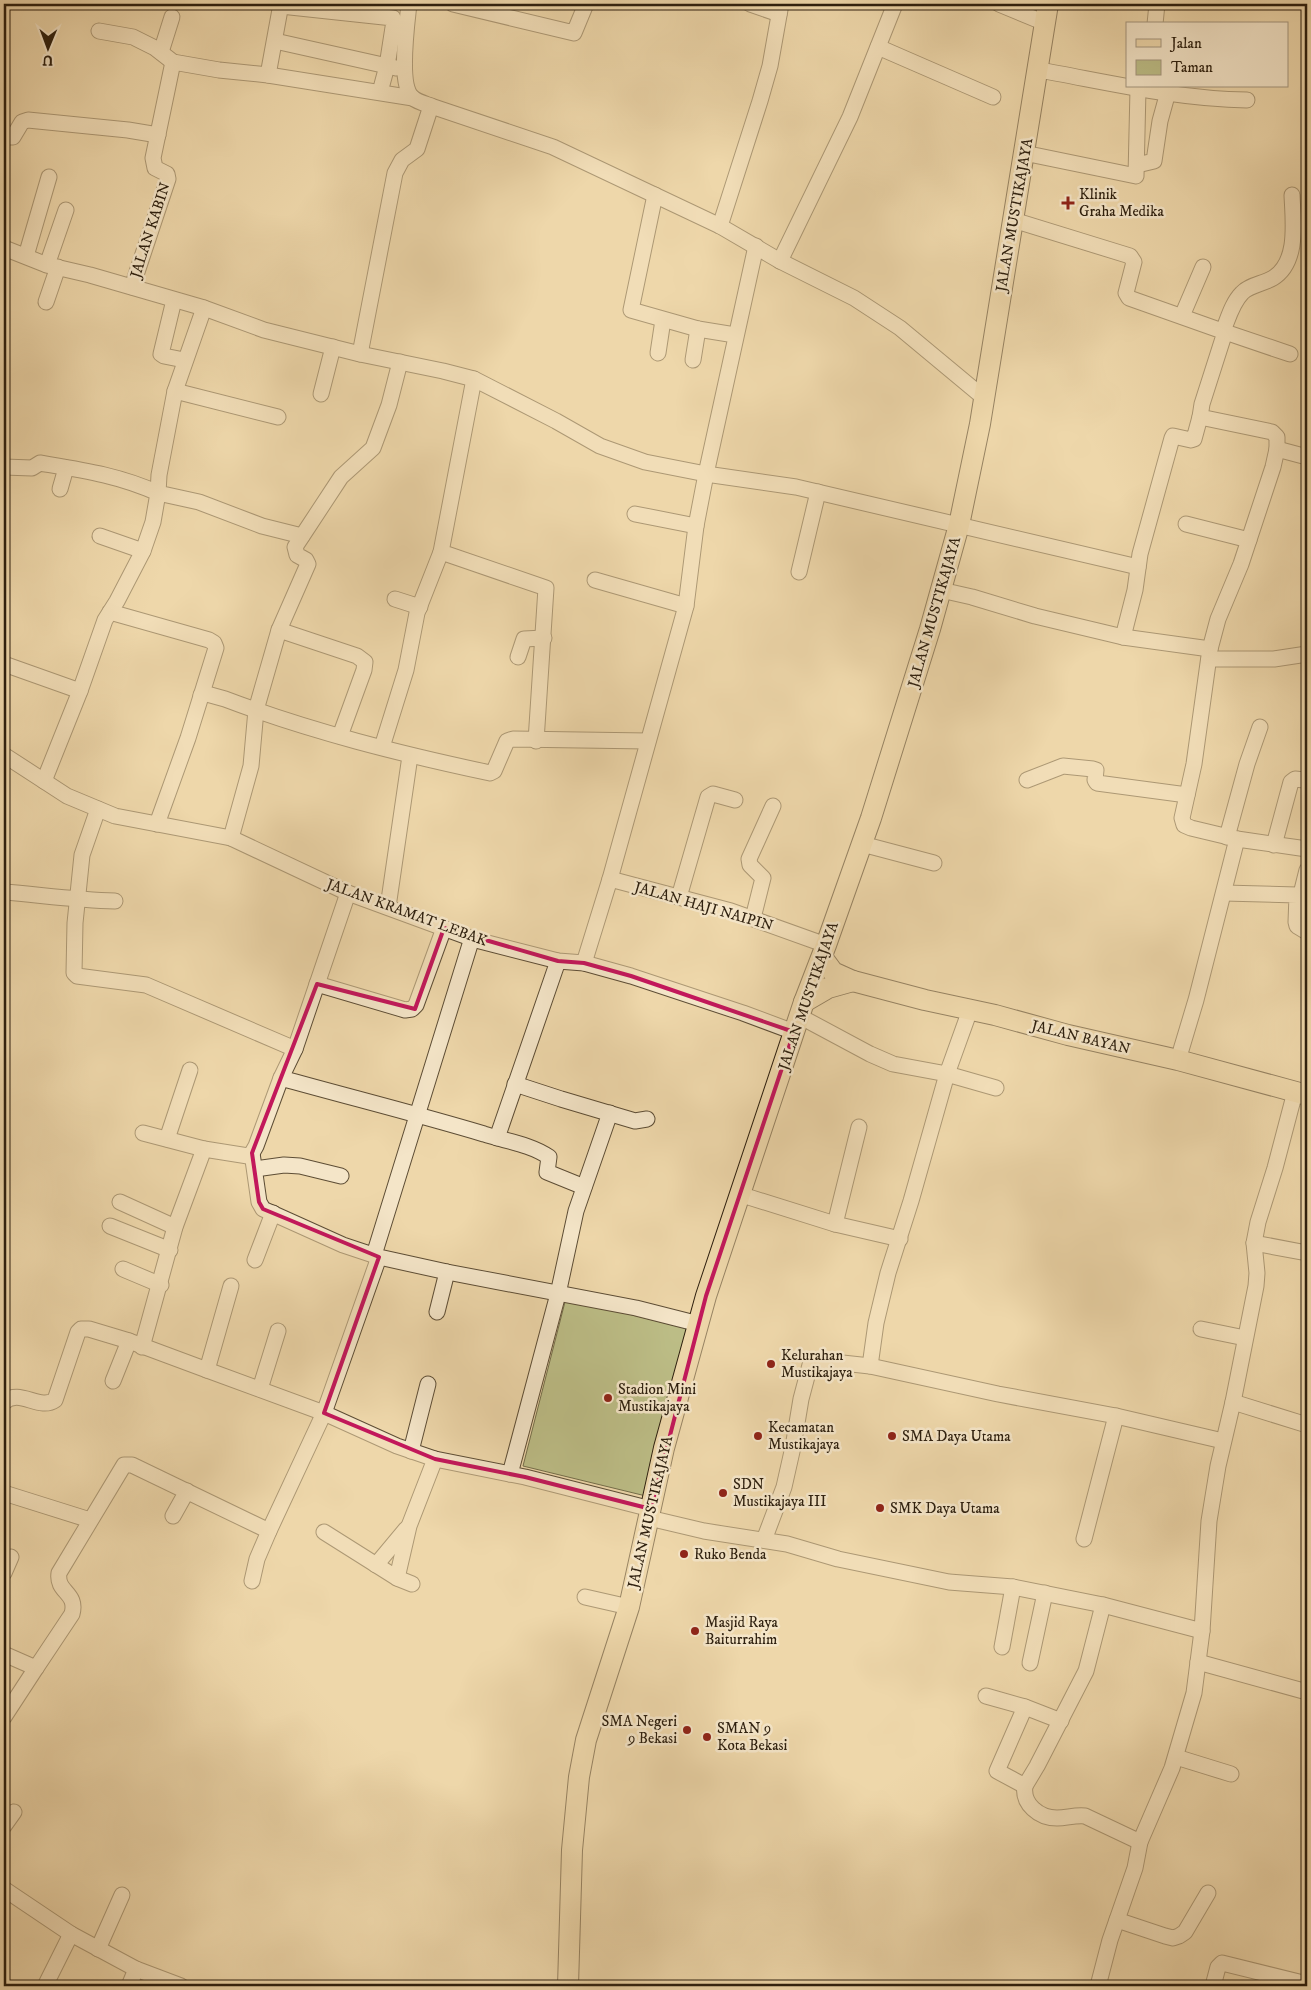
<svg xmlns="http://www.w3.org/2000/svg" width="1311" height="1990" viewBox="0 0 1311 1990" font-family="'IM FELL DW Pica',serif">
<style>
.green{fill:#bcbd86;stroke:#746e4a}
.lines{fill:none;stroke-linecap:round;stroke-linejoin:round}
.minor-casing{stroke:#5d4d35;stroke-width:17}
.major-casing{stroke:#2d1f0e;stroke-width:22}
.minor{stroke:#f4e5c8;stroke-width:15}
.major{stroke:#eed7aa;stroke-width:20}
.marked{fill:none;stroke:#c2185b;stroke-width:4;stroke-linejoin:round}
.poi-dot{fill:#8f2418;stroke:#f4e5c8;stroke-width:2}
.labels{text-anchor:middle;stroke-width:5;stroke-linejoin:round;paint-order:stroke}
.poi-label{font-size:15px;fill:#2d1f0e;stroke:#f4e5c8;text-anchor:start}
.street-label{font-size:15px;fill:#2d1f0e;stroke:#f4e5c8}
</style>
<rect width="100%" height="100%" fill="#eed7aa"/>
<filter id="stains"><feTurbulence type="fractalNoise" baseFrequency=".004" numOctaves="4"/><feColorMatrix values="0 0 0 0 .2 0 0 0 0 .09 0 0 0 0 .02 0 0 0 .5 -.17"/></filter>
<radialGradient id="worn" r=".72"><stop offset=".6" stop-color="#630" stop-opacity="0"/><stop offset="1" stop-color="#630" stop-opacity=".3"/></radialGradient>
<!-- green -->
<path class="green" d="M566 1298 692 1330 650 1497 523 1466Z"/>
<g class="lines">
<!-- minor casing -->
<g class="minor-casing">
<g id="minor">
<path d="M409 4C407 23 398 86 413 98 418 102 426 104 431 106L553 147 720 226 780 261 854 298 900 328 983 397"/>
<path d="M453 4 574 33 586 4"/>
<path d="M750 4 779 14"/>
<path d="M999 4 1045 23"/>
<path d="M281 6 393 18 394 21 387 66 380 92"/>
<path d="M1155 24 1157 4"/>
<path d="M99 31 133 37 155 48 173 62 219 70 268 75 413 98"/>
<path d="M275 41 396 68"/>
<path d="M878 47 993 97"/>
<path d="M161 52 172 17"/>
<path d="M1039 70C1107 82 1177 99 1247 100"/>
<path d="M268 75 281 4"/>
<path d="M4 137H13L22 122 28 120 128 130 158 135"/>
<path d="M1024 153 1136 176 1138 89"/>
<path d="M1137 165 1154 161 1160 121 1168 92"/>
<path d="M655 195 631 310 698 329 735 335"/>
<path d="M1013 220 1130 256 1134 262 1126 293 1129 298 1225 332 1202 404 1200 417 1272 432 1277 437V449L1273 467 1241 564 1218 619 1210 649 1194 764 1182 818 1184 825 1191 828 1237 839 1307 849"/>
<path d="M720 226 760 101 770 66 781 4"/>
<path d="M4 248 47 265 90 275 204 308 264 330 360 354 443 371 474 379 556 421 600 446 645 462 706 474 796 487 1138 567"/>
<path d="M26 256 49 177"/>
<path d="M780 261 850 117 895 4"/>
<path d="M47 265 66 210"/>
<path d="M132 287 168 179 167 174 155 168 153 158 173 62"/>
<path d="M174 300 161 354 164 356 184 360"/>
<path d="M46 302 58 267"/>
<path d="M204 308 175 391 159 475 158 493 199 502 262 526 302 536"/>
<path d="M1182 316 1203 267"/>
<path d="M1223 331C1228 319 1232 303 1242 293 1249 285 1263 284 1273 278 1299 262 1293 221 1292 195"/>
<path d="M1225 332 1290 354"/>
<path d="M658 353 663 320"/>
<path d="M360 354 395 173 402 160 417 149 431 106"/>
<path d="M693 360 698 329"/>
<path d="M474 379 441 552 546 588 536 741"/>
<path d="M175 391 278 417"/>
<path d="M321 394 333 347"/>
<path d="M1277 449 1307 457"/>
<path d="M4 467 32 468 40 463C82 470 118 475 158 493L153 522 143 551 117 601 105 620 80 691 44 781"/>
<path d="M60 489 66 468"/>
<path d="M635 514 696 526"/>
<path d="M1186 524 1249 540"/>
<path d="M100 536 143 551"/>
<path d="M799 572 818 492"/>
<path d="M595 580 686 606"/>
<path d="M941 590 972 597 1035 616 1123 637 1210 649"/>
<path d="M395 599 420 607"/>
<path d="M110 612 209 640 214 643 216 648 188 738 157 824"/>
<path d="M279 630 357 656 365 662 364 670 340 736"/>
<path d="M1123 637 1135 590 1140 554 1172 438 1173 436 1191 440 1194 439 1200 417"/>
<path d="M518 657 524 639 544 638"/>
<path d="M1209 659H1274L1307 654"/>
<path d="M4 664 80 691"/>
<path d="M201 695 207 694 225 699C312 732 401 754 490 773L494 771 507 741 513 739 648 741"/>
<path d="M382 747 406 670 417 613 441 552"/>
<path d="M4 755 67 796 115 816 231 838 348 893 476 940 558 961 584 963 631 976 743 1013 794 1032"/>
<path d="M1027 780 1063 766 1093 769 1096 770 1095 780 1097 783 1187 795"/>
<path d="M98 809 82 855 75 923 74 973 77 976 146 985 295 1049"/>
<path d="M1227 837 1247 764 1260 727"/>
<path d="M231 838 251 766 256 710 279 630 308 564 306 560 297 555 295 547 341 477 373 448 389 405 400 362"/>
<path d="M862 844 934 863"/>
<path d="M1274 845 1291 782 1295 779 1304 780"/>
<path d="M610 879 731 911 826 945"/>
<path d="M1302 890 1307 870"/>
<path d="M4 892C41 895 77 900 115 901"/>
<path d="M1224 893 1297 895 1296 922 1297 926 1307 932"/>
<path d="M679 897 708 797 713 794 735 800"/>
<path d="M388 907 410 756"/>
<path d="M753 918 763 878 750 865 749 859 773 806"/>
<path d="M584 963 610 879 686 606 696 526 706 474 756 246"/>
<path d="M317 984 405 1010 412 1009 416 1005 444 928"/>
<path d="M799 1016 870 1054 893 1064 947 1074 970 1010"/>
<path d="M1178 1060 1196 1000 1237 839"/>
<path d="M281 1078C349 1097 417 1114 484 1134 505 1141 530 1144 549 1157L547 1172 584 1187"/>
<path d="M515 1084 561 1099 635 1121 647 1119"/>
<path d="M143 1133 204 1149"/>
<path d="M497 1138 558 961"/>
<path d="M167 1139 190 1070"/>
<path d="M252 1153 259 1202 263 1209 343 1245 379 1257 447 1272 636 1308 699 1324"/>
<path d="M255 1169 284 1165 300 1166 341 1176"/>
<path d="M739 1194 835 1224 900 1239"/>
<path d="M120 1202 175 1227"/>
<path d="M835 1224 859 1127"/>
<path d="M110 1226 170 1250"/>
<path d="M1254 1243 1307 1253"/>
<path d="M374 1255 472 938"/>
<path d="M255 1260 273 1213"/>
<path d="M123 1269 161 1285"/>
<path d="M437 1312 447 1272"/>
<path d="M1201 1329 1245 1338"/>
<path d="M142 1347 175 1227 204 1149 248 1156 252 1153 256 1146 281 1078 295 1049 348 893"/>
<path d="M870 1366 876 1323 888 1273 911 1201 947 1074 996 1088"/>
<path d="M207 1370 231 1286"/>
<path d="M113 1381 129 1341"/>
<path d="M260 1389 278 1331"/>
<path d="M4 1402C20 1388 39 1411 55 1400L78 1332 81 1329H89L129 1341 207 1370 324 1413 397 1446 435 1459 525 1477 651 1509"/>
<path d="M1233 1402 1307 1425"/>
<path d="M411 1451 428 1384"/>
<path d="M510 1474 558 1294 576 1211 610 1113"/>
<path d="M4 1493 90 1520"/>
<path d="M173 1516 187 1491"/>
<path d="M649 1518 704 1531 787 1544 838 1559 949 1582 1013 1587 1103 1605 1202 1631"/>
<path d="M324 1532 397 1578 412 1584"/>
<path d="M1084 1539 1116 1416"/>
<path d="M764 1540 784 1487 793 1447 801 1399 810 1365 815 1360 870 1366 998 1394 1116 1416 1223 1441"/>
<path d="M376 1565 406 1529"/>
<path d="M4 1573 11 1557"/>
<path d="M397 1578 409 1526 435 1459"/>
<path d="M252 1581 257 1559 269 1531 324 1413 379 1257"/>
<path d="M585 1597 629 1607"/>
<path d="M1002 1647 1013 1587"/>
<path d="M4 1654 36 1668 4 1717"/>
<path d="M1198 1662 1307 1692"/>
<path d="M1030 1663 1045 1593"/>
<path d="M36 1668 72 1614C78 1592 56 1593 59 1573L124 1465H132L269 1531"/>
<path d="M986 1696 1025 1707 1061 1721"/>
<path d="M1025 1707 997 1771 1025 1786 1037 1766 1086 1671 1103 1605"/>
<path d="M1176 1757 1231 1774"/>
<path d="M1025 1786C1022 1804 1039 1818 1057 1818 1067 1818 1074 1815 1085 1816L1140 1842"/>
<path d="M4 1826 14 1812"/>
<path d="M4 1889 71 1934 136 1969 181 1986"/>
<path d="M1117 1920 1165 1936 1173 1938 1179 1936 1185 1932 1208 1893"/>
<path d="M98 1949 122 1895"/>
<path d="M45 1986 71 1934"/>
<path d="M129 1986 136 1969"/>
<path d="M1098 1986 1110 1940 1135 1868 1140 1842 1172 1768 1194 1693 1202 1631 1209 1521 1218 1466 1233 1402 1256 1286 1257 1273 1254 1243 1258 1222 1275 1168 1295 1092"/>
<path d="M1213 1986 1218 1967 1222 1963 1307 1984"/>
</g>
</g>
<!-- major casing -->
<g class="major-casing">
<g id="major">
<path d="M822 957 833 972 853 981 925 1000 995 1015 1068 1035 1178 1060 1307 1095"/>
<path d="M804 1002 828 988 853 981"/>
<path d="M568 1986 572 1850 579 1777 586 1740 629 1607 664 1448 706 1296 804 1002 826 945 871 818 930 629 959 525 980 424 1048 4"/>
</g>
</g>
<!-- minor -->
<use href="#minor" class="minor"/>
<!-- major -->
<use href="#major" class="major"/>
</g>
<!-- marked area -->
<path d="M0 0H1311V1990H0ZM444 928 558 961 584 963 631 976 794 1032 706 1296 651 1509 525 1477 435 1459 324 1413 379 1257 263 1209 259 1202 252 1153 317 984 415 1009Z" fill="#eed7aa" fill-opacity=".55" fill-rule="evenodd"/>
<path class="marked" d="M444 928 558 961 584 963 631 976 794 1032 706 1296 651 1509 525 1477 435 1459 324 1413 379 1257 263 1209 259 1202 252 1153 317 984 415 1009Z"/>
<!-- markers -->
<g class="poi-dot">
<path d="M1065.5 195.5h5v5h5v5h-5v5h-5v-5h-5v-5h5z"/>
<circle cx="771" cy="1364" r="5"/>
<circle cx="608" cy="1398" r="5"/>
<circle cx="758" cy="1436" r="5"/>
<circle cx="892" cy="1436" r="5"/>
<circle cx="723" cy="1493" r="5"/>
<circle cx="880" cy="1508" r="5"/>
<circle cx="684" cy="1554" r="5"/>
<circle cx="695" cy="1631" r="5"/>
<circle cx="687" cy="1730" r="5"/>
<circle cx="707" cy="1737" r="5"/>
</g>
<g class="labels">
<!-- poi labels -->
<g class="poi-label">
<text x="1079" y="199">Klinik<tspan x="1079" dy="17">Graha Medika</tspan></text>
<text x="781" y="1360">Kelurahan<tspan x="781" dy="17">Mustikajaya</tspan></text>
<text x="618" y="1394">Stadion Mini<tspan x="618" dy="17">Mustikajaya</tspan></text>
<text x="768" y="1432">Kecamatan<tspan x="768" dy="17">Mustikajaya</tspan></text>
<text x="902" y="1441">SMA Daya Utama</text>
<text x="733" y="1489">SDN<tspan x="733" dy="17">Mustikajaya III</tspan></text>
<text x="890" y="1513">SMK Daya Utama</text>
<text x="694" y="1559">Ruko Benda</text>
<text x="705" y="1627">Masjid Raya<tspan x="705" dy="17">Baiturrahim</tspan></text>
<text x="677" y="1726" text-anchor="end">SMA Negeri<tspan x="677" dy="17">9 Bekasi</tspan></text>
<text x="717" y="1733">SMAN 9<tspan x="717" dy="17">Kota Bekasi</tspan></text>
</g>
<!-- street labels -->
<g class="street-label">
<text transform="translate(1014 215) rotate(-80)" y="5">JALAN MUSTIKAJAYA</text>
<text transform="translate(150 230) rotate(-72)" y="5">JALAN KABIN</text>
<text transform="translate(934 612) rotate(-74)" y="5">JALAN MUSTIKAJAYA</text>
<text transform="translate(704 906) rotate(16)" y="5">JALAN HAJI NAIPIN</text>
<text transform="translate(407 912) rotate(20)" y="5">JALAN KRAMAT LEBAK</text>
<text transform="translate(808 996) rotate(-71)" y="5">JALAN MUSTIKAJAYA</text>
<text transform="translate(1081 1037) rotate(14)" y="5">JALAN BAYAN</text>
<text transform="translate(650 1512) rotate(-77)" y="5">JALAN MUSTIKAJAYA</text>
</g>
</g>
<!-- margin -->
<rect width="1311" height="1990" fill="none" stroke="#eed7aa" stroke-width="20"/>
<rect x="5" y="5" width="1301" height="1980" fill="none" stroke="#2d1f0e" stroke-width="2.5"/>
<rect x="10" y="10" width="1291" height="1970" fill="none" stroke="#2d1f0e"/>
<!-- legend -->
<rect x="1126" y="22" width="162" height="65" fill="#f4e5c8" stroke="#a4967e"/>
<rect x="1136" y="39" width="25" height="8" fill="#eed7aa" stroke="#a4967e"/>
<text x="1171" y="48" font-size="15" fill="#2d1f0e">Jalan</text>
<rect x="1136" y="60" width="25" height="15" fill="#bcbd86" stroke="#a4967e"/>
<text x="1171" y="72" font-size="15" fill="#2d1f0e">Taman</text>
<!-- north arrow -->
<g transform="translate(48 48) rotate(181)" stroke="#f4e5c8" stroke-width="4" paint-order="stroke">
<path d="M0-4L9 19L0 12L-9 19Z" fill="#2d1f0e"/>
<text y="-8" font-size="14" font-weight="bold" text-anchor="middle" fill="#2d1f0e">U</text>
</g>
<rect width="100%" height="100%" filter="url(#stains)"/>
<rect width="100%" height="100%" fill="url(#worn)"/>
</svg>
